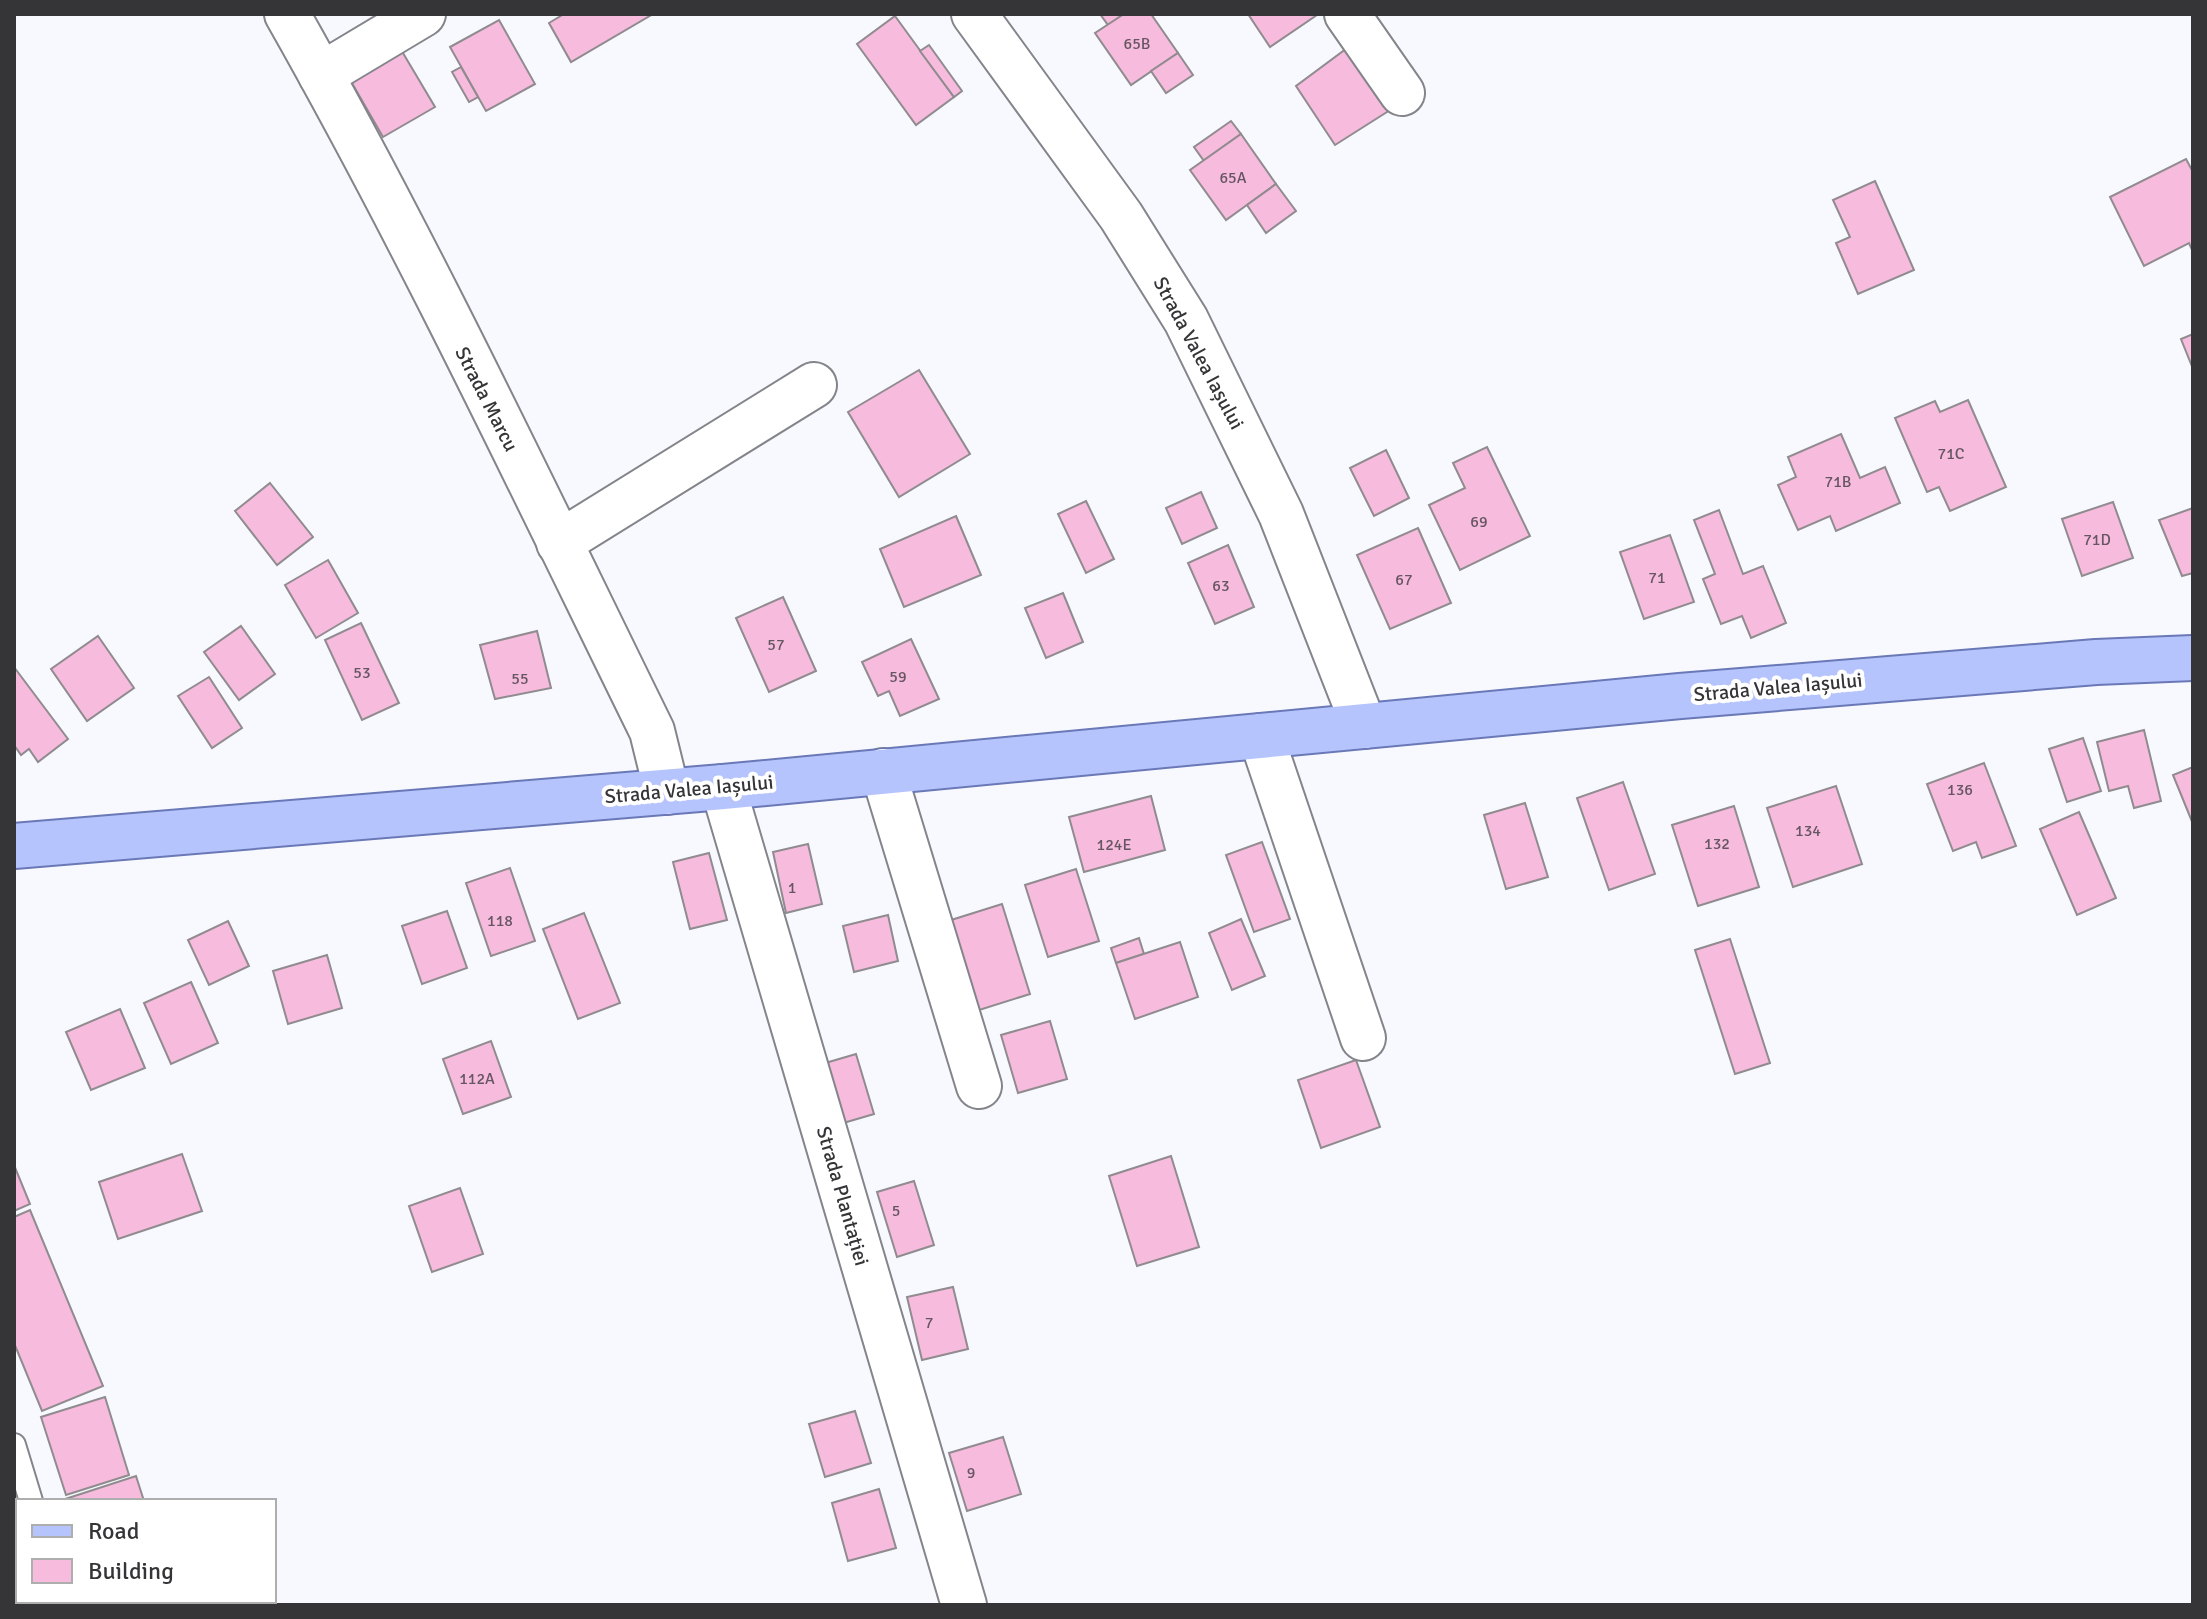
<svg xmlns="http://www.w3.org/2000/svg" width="2207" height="1619" viewBox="0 0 2207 1619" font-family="Signika,sans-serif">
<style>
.building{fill:#f7bbde;stroke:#908b8e;stroke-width:2}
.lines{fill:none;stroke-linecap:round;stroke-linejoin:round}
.lane-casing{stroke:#84858a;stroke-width:26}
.street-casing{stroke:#84858a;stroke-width:48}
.primary-casing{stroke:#6a78b7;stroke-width:48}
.lane{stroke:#fff;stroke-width:22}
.street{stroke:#fff;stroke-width:44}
.primary{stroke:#b6c4fd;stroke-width:44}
.labels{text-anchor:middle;stroke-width:8;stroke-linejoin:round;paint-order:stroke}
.number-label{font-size:16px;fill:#665662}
.street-label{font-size:20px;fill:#353538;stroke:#fff}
</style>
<rect width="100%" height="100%" fill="#f7f9fe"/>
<!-- building -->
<g class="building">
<path d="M564 14H653L571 62 549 23Z"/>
<path d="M1100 14H1124L1108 25Z"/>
<path d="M1124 14H1151L1178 53 1131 85 1095 33Z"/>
<path d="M1248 14H1317V15L1270 47Z"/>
<path d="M895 16 954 97 916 125 857 44Z"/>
<path d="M499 20 535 84 486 111 450 47Z"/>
<path d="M1354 43 1398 105 1335 145 1296 86Z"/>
<path d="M929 45 962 91 954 97 920 51Z"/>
<path d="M400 48 435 107 383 137 349 78Z"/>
<path d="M1178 53 1193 75 1166 93 1151 71Z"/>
<path d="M461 67 478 97 469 102 452 72Z"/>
<path d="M1231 121 1241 134 1204 161 1194 147Z"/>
<path d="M1241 134 1276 184 1226 220 1190 170Z"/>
<path d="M2186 159 2193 172V252L2189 243 2144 266 2110 197Z"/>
<path d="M1875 181 1914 270 1858 294 1836 243 1850 237 1833 200Z"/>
<path d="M1276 184 1296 211 1266 233 1247 205Z"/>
<path d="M2193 334V369L2181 339Z"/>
<path d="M919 370 970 454 899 497 848 412Z"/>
<path d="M1968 400 2006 487 1950 511 1939 487 1927 492 1895 418 1935 401 1940 412Z"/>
<path d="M1841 434 1860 478 1885 467 1900 503 1836 531 1830 516 1798 530 1778 485 1796 477 1788 457Z"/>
<path d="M1487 447 1530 536 1460 570 1429 505 1465 488 1453 463Z"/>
<path d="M1386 450 1409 498 1374 516 1350 468Z"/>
<path d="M270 483 313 537 277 565 235 511Z"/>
<path d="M1201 492 1217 528 1182 544 1166 508Z"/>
<path d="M1086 501 1114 559 1086 573 1058 514Z"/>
<path d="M2113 502 2133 558 2082 576 2062 519Z"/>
<path d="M2193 508V573L2182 576 2159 520Z"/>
<path d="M1719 510 1743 574 1763 566 1786 623 1751 638 1742 616 1721 624 1703 579 1715 574 1694 520Z"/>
<path d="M956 516 981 575 904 607 880 549Z"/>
<path d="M1418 528 1451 603 1390 629 1357 555Z"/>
<path d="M1670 535 1694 602 1644 619 1620 552Z"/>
<path d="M1228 545 1254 607 1215 624 1188 563Z"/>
<path d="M328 560 358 613 316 638 285 585Z"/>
<path d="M1063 593 1083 642 1046 658 1025 608Z"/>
<path d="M783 597 816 671 769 692 736 618Z"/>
<path d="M361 623 399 703 362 720 325 640Z"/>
<path d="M241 626 275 674 239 700 204 652Z"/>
<path d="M537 631 551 688 495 699 480 645Z"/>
<path d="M98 636 134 688 87 721 51 669Z"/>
<path d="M911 639 939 699 900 716 889 691 878 696 862 662Z"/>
<path d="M14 667 68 739 38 762 29 749 21 755 14 745Z"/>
<path d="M209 677 242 728 212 748 178 696Z"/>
<path d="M2144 730 2161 801 2134 808 2128 786 2109 791 2097 742Z"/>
<path d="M2083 738 2101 791 2067 802 2049 749Z"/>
<path d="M1984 763 2016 846 1982 858 1976 842 1953 851 1927 784Z"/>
<path d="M2193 767V824L2173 775Z"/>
<path d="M1623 782 1655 874 1609 890 1577 798Z"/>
<path d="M1836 786 1862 864 1793 887 1767 808Z"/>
<path d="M1151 796 1165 850 1084 872 1069 817Z"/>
<path d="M1525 803 1548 877 1506 889 1484 815Z"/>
<path d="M1734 806 1759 887 1698 906 1672 825Z"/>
<path d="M2079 812 2116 898 2077 915 2040 829Z"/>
<path d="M1262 842 1290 919 1254 932 1226 855Z"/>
<path d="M808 844 822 904 786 913 773 852Z"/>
<path d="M709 853 727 920 690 929 673 862Z"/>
<path d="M510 868 535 941 491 956 466 883Z"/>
<path d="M1076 869 1099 941 1048 957 1025 885Z"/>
<path d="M1002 904 1030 994 976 1011 948 921Z"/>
<path d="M447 911 467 968 422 984 402 926Z"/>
<path d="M584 913 620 1003 578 1019 543 929Z"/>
<path d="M888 915 898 961 854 972 843 926Z"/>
<path d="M1241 919 1265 976 1232 990 1209 933Z"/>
<path d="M228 921 249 966 209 985 188 940Z"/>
<path d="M1139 938 1144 954 1116 963 1111 948Z"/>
<path d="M1730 939 1770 1063 1735 1074 1695 950Z"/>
<path d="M1180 942 1198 997 1135 1019 1116 963Z"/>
<path d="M327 955 342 1008 288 1024 273 971Z"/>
<path d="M191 982 218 1043 171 1064 144 1003Z"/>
<path d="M120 1009 145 1068 91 1090 66 1032Z"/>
<path d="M1050 1021 1067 1079 1018 1093 1001 1035Z"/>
<path d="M491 1041 511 1097 463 1114 443 1059Z"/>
<path d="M856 1054 874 1114 840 1124 822 1064Z"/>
<path d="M1356 1060 1380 1127 1321 1148 1298 1080Z"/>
<path d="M182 1154 202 1211 118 1239 99 1182Z"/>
<path d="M1171 1156 1199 1247 1137 1266 1109 1176Z"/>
<path d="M14 1165 30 1204 14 1211Z"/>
<path d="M914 1181 934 1245 897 1257 877 1192Z"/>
<path d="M460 1188 483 1254 432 1272 409 1206Z"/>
<path d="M30 1210 103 1386 42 1411 14 1343V1217Z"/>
<path d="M953 1287 968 1349 922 1360 907 1297Z"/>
<path d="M105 1397 129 1475 66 1495 41 1417Z"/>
<path d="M855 1411 871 1463 825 1477 809 1424Z"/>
<path d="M1003 1437 1021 1494 967 1511 949 1453Z"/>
<path d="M136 1476 144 1501H59Z"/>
<path d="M879 1489 896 1548 848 1561 832 1503Z"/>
<path d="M78 1601H176L177 1605H79Z"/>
</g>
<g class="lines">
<!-- lane casing -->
<g class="lane-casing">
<g id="lane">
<path d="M14 1445 31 1501"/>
<path d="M60 1601 61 1605"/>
</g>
</g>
<!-- street casing -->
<g class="street-casing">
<g id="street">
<path d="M287 14C419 247 534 491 652 731L667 792"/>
<path d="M974 14 1121 216 1186 320 1281 514 1364 726"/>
<path d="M1347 14 1402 93"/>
<path d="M321 75 423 14"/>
<path d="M559 543 814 385"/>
<path d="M1261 736 1363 1038"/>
<path d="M883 771 979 1086"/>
<path d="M723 787 964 1605"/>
</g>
</g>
<!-- primary casing -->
<g class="primary-casing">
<path id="primary" d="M14 846 723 787 1680 696 2096 662 2193 658"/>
</g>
<!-- lane -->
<use href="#lane" class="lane"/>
<!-- street -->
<use href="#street" class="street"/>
<!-- primary -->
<use href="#primary" class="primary"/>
</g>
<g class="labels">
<!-- number labels -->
<g class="number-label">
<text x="1137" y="49">65B</text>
<text x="1233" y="183">65A</text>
<text x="1951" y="459">71C</text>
<text x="1838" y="487">71B</text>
<text x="1479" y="527">69</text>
<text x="2097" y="545">71D</text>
<text x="1657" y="583">71</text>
<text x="1404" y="585">67</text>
<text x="1221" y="591">63</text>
<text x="776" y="650">57</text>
<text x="362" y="678">53</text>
<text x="898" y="682">59</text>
<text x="520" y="684">55</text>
<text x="1960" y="795">136</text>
<text x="1808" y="836">134</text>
<text x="1717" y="849">132</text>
<text x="1114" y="850">124E</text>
<text x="792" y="893">1</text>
<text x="500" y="926">118</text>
<text x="477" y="1084">112A</text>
<text x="896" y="1216">5</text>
<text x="929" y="1328">7</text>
<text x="971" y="1478">9</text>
</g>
<!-- street labels -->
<g class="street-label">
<text transform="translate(1199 353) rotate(62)" y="7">Strada Valea Iașului</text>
<text transform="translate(487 399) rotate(63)" y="7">Strada Marcu</text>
<text transform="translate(1778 687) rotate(-5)" y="7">Strada Valea Iașului</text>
<text transform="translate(689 789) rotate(-5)" y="7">Strada Valea Iașului</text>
<text transform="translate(843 1196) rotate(74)" y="7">Strada Plantației</text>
</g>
</g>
<!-- border -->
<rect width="2207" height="1619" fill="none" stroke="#353538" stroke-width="32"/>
<!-- legend -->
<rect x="16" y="1499" width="260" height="104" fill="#ffffff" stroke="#aeaeaf" stroke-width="2"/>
<rect x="32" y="1525" width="40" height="12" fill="#b6c4fd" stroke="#aeaeaf" stroke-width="2"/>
<text x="88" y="1539" font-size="24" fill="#353538">Road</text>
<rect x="32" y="1559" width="40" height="24" fill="#f7bbde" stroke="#aeaeaf" stroke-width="2"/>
<text x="88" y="1579" font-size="24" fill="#353538">Building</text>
</svg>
